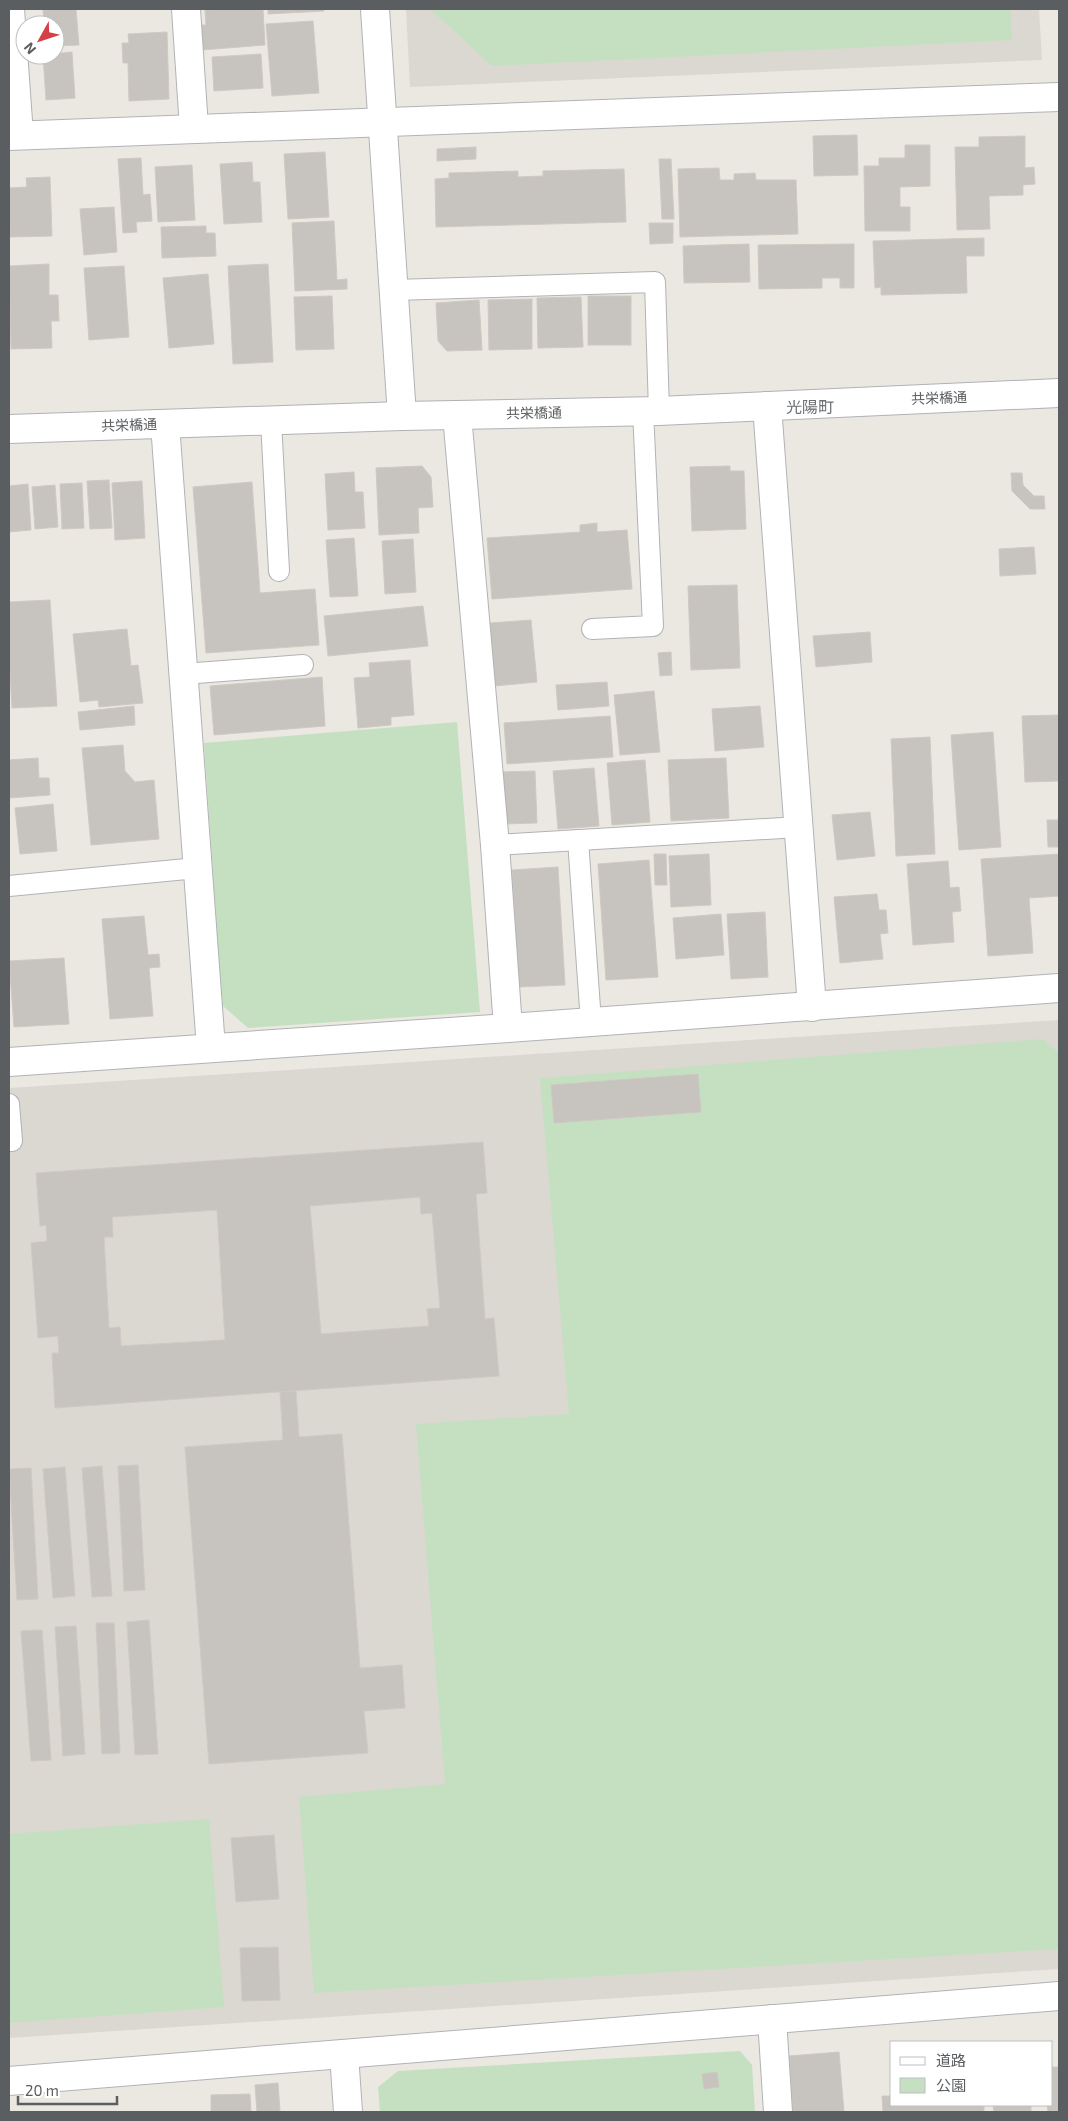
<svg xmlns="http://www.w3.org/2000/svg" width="1068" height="2121" viewBox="0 0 1068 2121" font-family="'Exo 2','Noto Sans JP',sans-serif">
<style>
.education{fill:#dbd7d1}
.green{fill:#c5e0c1}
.building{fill:#c7c3bf;stroke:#cfc9c1;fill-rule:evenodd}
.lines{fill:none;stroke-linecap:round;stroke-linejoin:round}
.lane-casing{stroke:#b0b3b6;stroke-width:22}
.street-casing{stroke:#b0b3b6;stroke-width:30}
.secondary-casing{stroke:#afb2b6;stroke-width:30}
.lane{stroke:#fff;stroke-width:20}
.street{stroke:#fff;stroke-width:28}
.secondary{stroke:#fff;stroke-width:28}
.labels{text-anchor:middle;stroke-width:4;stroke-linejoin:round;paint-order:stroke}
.street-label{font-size:14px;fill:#5b5e61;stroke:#fff}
.quarter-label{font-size:16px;fill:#6c7073;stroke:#fff}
</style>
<rect width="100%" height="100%" fill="#ebe8e2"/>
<!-- education -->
<g class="education">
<path d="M406 9H1039L1042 60 410 87Z"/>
<path d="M1059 1020V1969L9 2038V1088Z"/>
</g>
<!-- green -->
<g class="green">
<path d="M430 9H1010L1012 40 492 66Z"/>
<path d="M457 722 480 1012 248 1028 222 1005 204 743Z"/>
<path d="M1043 1039 1059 1053V1949L314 1993 299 1797 445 1784 416 1424 569 1414 540 1078Z"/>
<path d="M209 1819 224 2007 9 2023V1834Z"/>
<path d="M740 2051 752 2065 755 2112H380L378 2087 398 2071Z"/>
</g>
<!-- building -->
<g class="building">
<path d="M43 9H76L79 45 55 46V25H44Z"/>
<path d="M228 9H263L265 45 202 50 200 25H206L205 10Z"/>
<path d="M268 9H324V11L268 14Z"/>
<path d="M313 21 319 93 272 96 266 24Z"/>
<path d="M167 32 169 99 129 101 128 63H123L122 43H129L128 34Z"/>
<path d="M72 52 75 98 46 100 43 55Z"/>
<path d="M261 54 263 88 214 91 212 57Z"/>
<path d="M857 135 858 175 814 176 813 136Z"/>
<path d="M1025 136V168L1034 167 1035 184 1023 185V195L989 196 990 229 957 230 955 147H979V137Z"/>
<path d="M905 145H930V186L900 187V207H910V231H865L864 166H879V158H905Z"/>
<path d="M476 147V159L437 161V149Z"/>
<path d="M325 152 329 217 288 219 284 154Z"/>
<path d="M141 158 143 195 150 194 152 221 136 222 137 232 123 233 118 159Z"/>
<path d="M659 159H671L674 219H662Z"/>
<path d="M252 162 253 182H260L262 222 224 224 220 164Z"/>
<path d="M192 165 195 220 158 222 155 167Z"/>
<path d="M719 168 720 180H734V174L755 173 756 180H796L798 234 680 237 678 169Z"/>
<path d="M624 169 626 222 436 227 435 179 449 178V173L518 171V177L543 176V171Z"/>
<path d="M50 177 52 236 10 237 9 188 27 187 26 178Z"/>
<path d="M114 207 117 252 84 255 80 209Z"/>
<path d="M334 221 337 280 347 279V289L295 291 292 223Z"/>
<path d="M649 223H673V243L650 244Z"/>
<path d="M206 226V233H215L216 256 162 258 161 227Z"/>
<path d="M984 238V256H966L967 293 881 295V287L875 288 873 241Z"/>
<path d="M749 244 750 282 684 283 683 246Z"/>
<path d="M854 244V288H840V278H822V288L759 289 758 245Z"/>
<path d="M49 264V295H58L59 321H51L52 348 11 349 9 266Z"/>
<path d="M268 264 273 362 233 364 228 266Z"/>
<path d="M124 266 129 337 89 340 84 268Z"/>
<path d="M208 274 214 344 169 348 163 278Z"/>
<path d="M332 296 334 349 296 350 294 297Z"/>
<rect x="588" y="296" width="43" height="49"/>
<path d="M581 297 583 347 538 348 537 298Z"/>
<path d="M532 299V349L489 350 488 300Z"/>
<path d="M479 300 482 350 447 351 438 341 436 303Z"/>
<path d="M422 466 431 477 433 507 418 508 419 533 379 535 376 468Z"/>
<path d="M730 466V471H744L746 529 692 531 690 467Z"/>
<path d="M354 472 355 492H363L365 528 328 530 325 474Z"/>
<path d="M1011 473H1022L1023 485 1034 496H1044L1045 509H1030L1012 491Z"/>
<path d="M109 480 112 528 90 529 87 481Z"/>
<path d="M142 481 145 538 115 540 112 483Z"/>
<path d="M252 482 260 593 315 589 319 645 206 653 193 487Z"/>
<path d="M82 483 84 528 62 529 60 484Z"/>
<path d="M28 484 31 530 9 532V486Z"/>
<path d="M55 485 58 527 35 529 32 487Z"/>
<path d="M597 523V532L627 530 632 589 492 599 487 538 580 532V525Z"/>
<path d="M354 538 358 596 330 597 326 540Z"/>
<path d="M413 539 416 592 385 594 382 541Z"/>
<path d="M1034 547 1036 574 1000 576 999 549Z"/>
<path d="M737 585 740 668 691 670 688 586Z"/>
<path d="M50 600 57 706 12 708 9 654V602Z"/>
<path d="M423 606 428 646 328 656 324 616Z"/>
<path d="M531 620 537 682 495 686 490 623Z"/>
<path d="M127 629 131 666 138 665 143 703 99 707 98 700 80 702 73 634Z"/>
<path d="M870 632 872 662 816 667 813 636Z"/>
<path d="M671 652 672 675 660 676 658 653Z"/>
<path d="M410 660 414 715 391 717V725L358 728 354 678 370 677 369 663Z"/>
<path d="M322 677 325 726 214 735 210 686Z"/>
<path d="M607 682 609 706 558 710 556 685Z"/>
<path d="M654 691 660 752 620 755 614 695Z"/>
<path d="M134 706 135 725 80 730 78 712Z"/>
<path d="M760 706 764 747 715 751 712 709Z"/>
<path d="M1059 715V781L1025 782 1022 716Z"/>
<path d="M610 716 613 757 507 764 504 723Z"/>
<path d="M993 732 1001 847 959 850 951 735Z"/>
<path d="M930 737 935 854 896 856 891 739Z"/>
<path d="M123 745 125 771 135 782 154 780 159 839 91 845 82 748Z"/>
<path d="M38 758 39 778H49L50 795 9 798V760Z"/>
<path d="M726 758 729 818 671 821 668 760Z"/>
<path d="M645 760 650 822 612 825 607 763Z"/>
<path d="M594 768 599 826 558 829 553 771Z"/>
<path d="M535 771 537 823 503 824 501 772Z"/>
<path d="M53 804 57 851 20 854 15 808Z"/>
<path d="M870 812 875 856 837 860 832 815Z"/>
<path d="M1047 820H1059V847H1048Z"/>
<path d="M654 854H666L667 885H655Z"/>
<path d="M709 854 711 905 671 907 669 856Z"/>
<path d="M1059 854V896L1029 898 1033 953 988 956 981 859Z"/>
<path d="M649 860 658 977 606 980 598 864Z"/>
<path d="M948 861 950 888 959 887 961 911 952 912 954 942 913 945 907 864Z"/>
<path d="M558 867 565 985 519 987 512 870Z"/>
<path d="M877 894 879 910H886L888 933 880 934 883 959 840 963 834 897Z"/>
<path d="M765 912 768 977 731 979 727 914Z"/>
<path d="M721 914 724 955 676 959 673 918Z"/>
<path d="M144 916 148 955 159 954 160 967 149 968 153 1016 110 1019 102 919Z"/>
<path d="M64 958 69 1024 14 1027 9 961Z"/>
<path d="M698 1074 701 1112 554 1123 551 1085Z"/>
<path d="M483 1142 487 1193 476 1194 485 1319 494 1318 499 1376 55 1408 52 1353H59L58 1336 38 1338 31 1243 47 1241 46 1225 40 1226 36 1173ZM420 1197 421 1214 432 1213 440 1308 427 1309 429 1326 321 1334 310 1206ZM217 1210 225 1340 121 1346 120 1327 109 1328 104 1237H113L112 1217Z"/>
<path d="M296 1391 299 1437 342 1434 360 1668 402 1665 405 1708 364 1711 368 1753 209 1764 185 1447 283 1440 280 1392Z"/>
<path d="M138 1465 145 1590 124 1591 118 1466Z"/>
<path d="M102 1466 112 1596 92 1597 82 1468Z"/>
<path d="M65 1467 75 1596 53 1598 43 1469Z"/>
<path d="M31 1468 38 1599 17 1600 9 1469Z"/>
<path d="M149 1620 158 1754 135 1755 127 1622Z"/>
<path d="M96 1623H114L120 1753 102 1754Z"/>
<path d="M76 1626 85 1754 63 1756 55 1627Z"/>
<path d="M42 1630 51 1760 31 1761 21 1631Z"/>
<path d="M274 1835 279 1899 236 1902 231 1838Z"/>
<path d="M278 1947 280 2000 242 2001 240 1948Z"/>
<path d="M839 2052 844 2112H793L789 2056Z"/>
<path d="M1052 2067H1059V2112H1048L1047 2105H1052Z"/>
<path d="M717 2072 719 2087 704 2089 702 2074Z"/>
<path d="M278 2083 280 2111 257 2112 255 2085Z"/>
<path d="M250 2094 251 2112H211V2095Z"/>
<path d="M882 2096H892V2105H984V2112H883Z"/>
<path d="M993 2105H1031V2112H994Z"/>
</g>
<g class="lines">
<!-- lane casing -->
<g class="lane-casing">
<g id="lane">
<path d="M394 290 655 282 659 411"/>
<path d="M271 421 279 571"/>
<path d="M592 629 653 626 643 411"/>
<path d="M183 674 303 665"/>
<path d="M578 840 591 1022"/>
<path d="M495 845 799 827"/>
<path d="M9 886 197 868"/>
<path d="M9 1104 12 1141H9"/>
</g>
</g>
<!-- street casing -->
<g class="street-casing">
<g id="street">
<path d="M10 9 19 135"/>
<path d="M186 9 194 128"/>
<path d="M375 9 402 416"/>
<path d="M9 136 1059 97"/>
<path d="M767 406 812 1007"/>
<path d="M457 415 495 845 508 1028"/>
<path d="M165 424 211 1048"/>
<path d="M9 1062 508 1028 1059 988"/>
<path d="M772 2019 778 2112"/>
<path d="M344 2054 348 2112"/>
<path d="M9 2081 1059 1996"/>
</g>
</g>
<!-- secondary casing -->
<g class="secondary-casing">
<path id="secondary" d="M9 429 402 416 659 411 1059 393"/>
</g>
<!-- lane -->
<use href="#lane" class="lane"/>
<!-- street -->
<use href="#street" class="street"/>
<!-- secondary -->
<use href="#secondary" class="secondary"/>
</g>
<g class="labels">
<!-- street labels -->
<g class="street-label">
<text transform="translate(939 398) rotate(-2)" y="5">共栄橋通</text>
<text transform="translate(534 413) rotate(-1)" y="5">共栄橋通</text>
<text transform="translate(129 425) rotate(-2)" y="5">共栄橋通</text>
</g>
<!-- quarter labels -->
<g class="quarter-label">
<text x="810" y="413">光陽町</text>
</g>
</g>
<!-- border -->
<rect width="1068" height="2121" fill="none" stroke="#5b5e61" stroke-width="20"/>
<!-- legend -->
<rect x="890" y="2041" width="162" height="65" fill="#ffffff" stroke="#bdbfc0"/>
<rect x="900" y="2057" width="25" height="8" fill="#ffffff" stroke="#bdbfc0"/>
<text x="936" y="2066" font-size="15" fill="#5b5e61">道路</text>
<rect x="900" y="2078" width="25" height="15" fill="#c5e0c1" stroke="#bdbfc0"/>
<text x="936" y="2091" font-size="15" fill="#5b5e61">公園</text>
<!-- north arrow -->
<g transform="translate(40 40) rotate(230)"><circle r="24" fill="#ffffff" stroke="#bdbfc0"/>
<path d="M0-4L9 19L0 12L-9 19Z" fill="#d44046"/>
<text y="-8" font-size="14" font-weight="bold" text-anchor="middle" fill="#5b5e61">N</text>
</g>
<!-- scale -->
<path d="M18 2096v8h99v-8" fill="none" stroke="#5b5e61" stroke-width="2.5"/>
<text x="25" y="2096" font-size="15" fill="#5b5e61" stroke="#ffffff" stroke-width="4" paint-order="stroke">20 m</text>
</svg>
